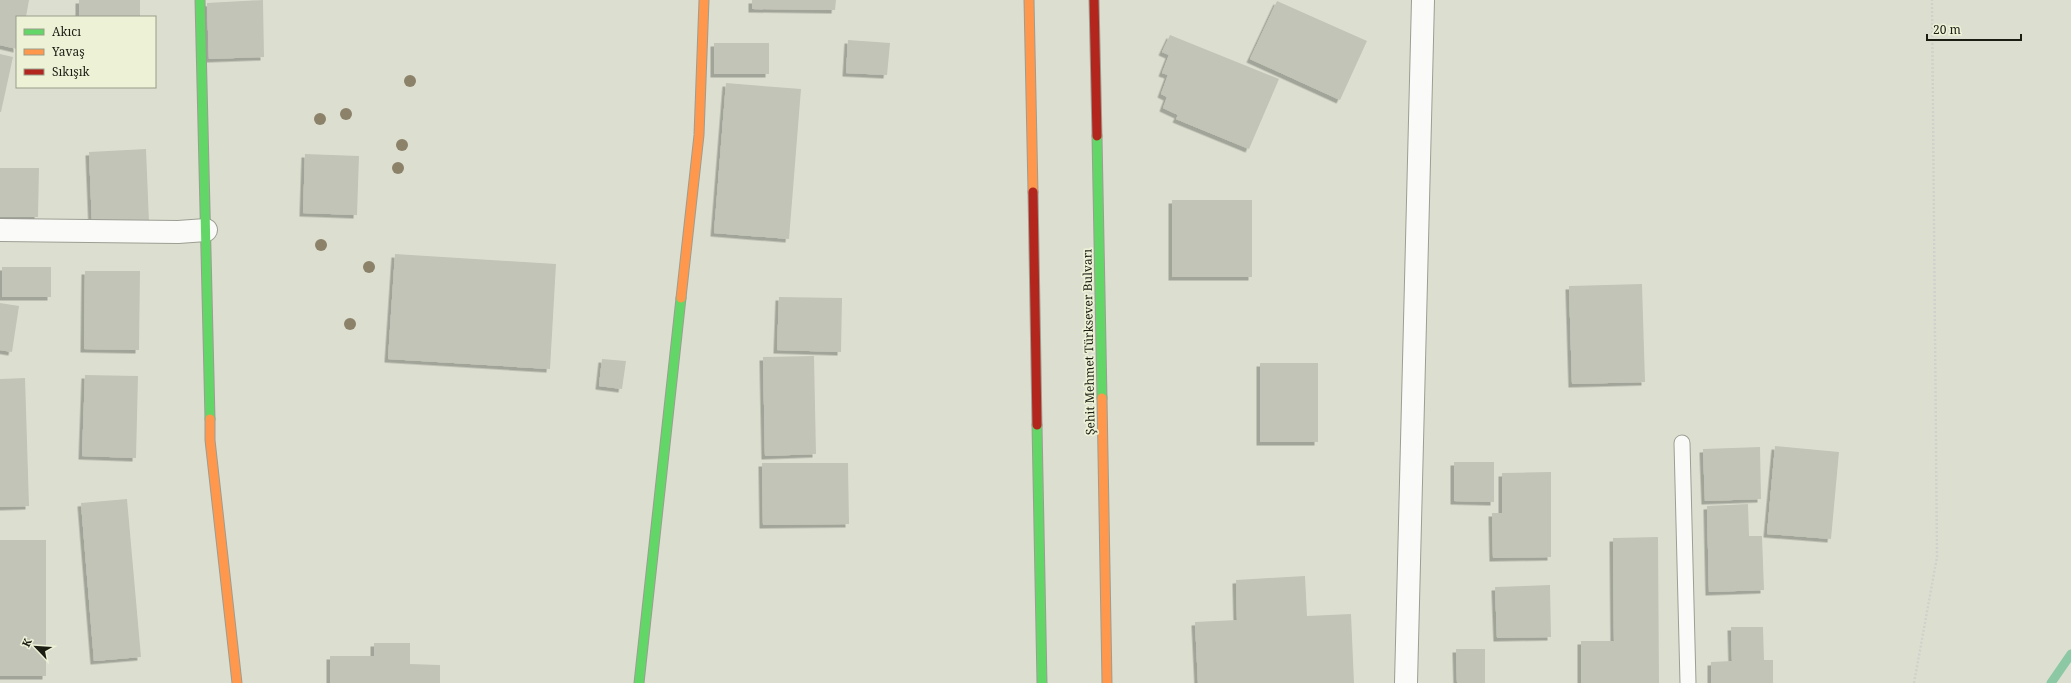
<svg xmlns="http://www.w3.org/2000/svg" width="2071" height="683" viewBox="0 0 2071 683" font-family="'Noto Serif',serif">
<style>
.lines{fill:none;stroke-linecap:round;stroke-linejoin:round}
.stream{stroke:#8cc8a4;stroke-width:9}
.building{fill:#c3c4b8;filter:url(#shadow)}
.lane-casing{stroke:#9b9e92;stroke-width:17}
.street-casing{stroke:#9b9e92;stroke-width:24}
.fast-casing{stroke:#9b9e92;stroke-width:11}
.slow-casing{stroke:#9b9e92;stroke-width:11}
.jam-casing{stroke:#9b9e92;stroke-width:11}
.path{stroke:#d0d1cd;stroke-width:2.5;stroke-dasharray:2 2;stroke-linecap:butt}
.lane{stroke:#fafaf8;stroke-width:15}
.street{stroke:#fafaf8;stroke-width:22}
.fast{stroke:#63d668;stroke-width:9}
.slow{stroke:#ff974d;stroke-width:9}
.jam{stroke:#b3261e;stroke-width:9}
.tree{fill:#8c826a}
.labels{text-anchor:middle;stroke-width:3.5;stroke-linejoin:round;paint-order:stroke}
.street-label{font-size:12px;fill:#1b1d13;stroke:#edf2d7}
</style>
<defs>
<filter id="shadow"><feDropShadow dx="-3.5" dy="3.5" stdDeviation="0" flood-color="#0004"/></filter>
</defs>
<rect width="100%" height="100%" fill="#dcdfd0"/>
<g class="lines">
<!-- stream -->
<path class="stream" d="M2051 683 2071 654"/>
</g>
<!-- building -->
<g class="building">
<path d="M0 0H29L26 17H17V49L0 45Z"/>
<rect x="79" y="0" width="61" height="17"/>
<path d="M263 0 264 57 209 59 207 3Z"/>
<path d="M752 0H836L835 10 752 9Z"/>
<path d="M1277 1 1367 41 1340 100 1250 59Z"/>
<path d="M1170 35 1279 79 1249 149 1176 119 1178 115 1163 108 1167 97 1161 94 1168 75 1162 73 1169 55 1162 52Z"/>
<path d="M848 40 890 43 887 75 846 73Z"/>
<rect x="714" y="43" width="55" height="31"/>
<path d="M0 54 13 57 1 112H0Z"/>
<path d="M726 83 801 89 789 239 714 233Z"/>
<path d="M146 149 149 222 92 224 89 152Z"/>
<path d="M305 154 359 156 357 215 303 213Z"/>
<path d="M0 168H39L38 217H0Z"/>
<rect x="1172" y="200" width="80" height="77"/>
<path d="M395 254 556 264 550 369 388 359Z"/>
<rect x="2" y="267" width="49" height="30"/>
<path d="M85 271H140L139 350 84 349Z"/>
<path d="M1642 284 1645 382 1572 384 1569 286Z"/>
<path d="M779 297 842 298 841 352 777 350Z"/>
<path d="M0 303 19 306 12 352 0 350Z"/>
<path d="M814 356 816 454 765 456 763 357Z"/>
<path d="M602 359 626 361 622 389 599 386Z"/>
<rect x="1260" y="363" width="58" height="79"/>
<path d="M85 375 138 376 136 458 82 456Z"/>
<path d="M25 378 29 506 0 507V379Z"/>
<path d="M1775 446 1839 452 1831 539 1767 534Z"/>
<path d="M1760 447 1761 499 1705 501 1703 449Z"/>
<path d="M1454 462H1494V502L1454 501Z"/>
<path d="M762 463H848L849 524 763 525Z"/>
<path d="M1551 472V557L1493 558 1492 513H1502V473Z"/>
<path d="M127 499 141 657 94 661 81 503Z"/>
<path d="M1748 504 1749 536H1762L1764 590 1709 592 1707 506Z"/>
<path d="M1658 537 1659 683H1581V641H1614L1613 538Z"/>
<rect x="0" y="540" width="46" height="136"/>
<path d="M1305 576 1307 616 1351 614 1354 683H1198L1195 622 1237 620 1236 580Z"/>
<path d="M1550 585 1551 637 1497 638 1495 587Z"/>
<path d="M1731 627H1763L1764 660H1773V683H1711V662L1732 661Z"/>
<path d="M374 643H410V664L440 665V683H330V656H374Z"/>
<path d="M1456 649H1485V683H1457Z"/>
</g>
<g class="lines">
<!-- lane casing -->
<g class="lane-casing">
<path id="lane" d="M1682 443 1688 683"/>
</g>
<!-- street casing -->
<g class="street-casing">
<g id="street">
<path d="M0 230 178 232 206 230"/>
<path d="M1406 683 1423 0"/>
</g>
</g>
<!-- fast casing -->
<g class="fast-casing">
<g id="fast">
<path d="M200 0 210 419"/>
<path d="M1097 136 1102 398"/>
<path d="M1037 425 1042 683"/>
<path d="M639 683 681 298"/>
</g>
</g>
<!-- slow casing -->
<g class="slow-casing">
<g id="slow">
<path d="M1029 0 1033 192"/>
<path d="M681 298 699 135 704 0"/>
<path d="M1102 398 1107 683"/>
<path d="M210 419V440L237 683"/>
</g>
</g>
<!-- jam casing -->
<g class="jam-casing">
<g id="jam">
<path d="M1094 0 1097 136"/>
<path d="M1033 192 1037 425"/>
</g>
</g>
<!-- path -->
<path class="path" d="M1914 683 1937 557 1932 0"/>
<!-- lane -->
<use href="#lane" class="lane"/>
<!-- street -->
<use href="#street" class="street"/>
<!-- fast -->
<use href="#fast" class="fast"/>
<!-- slow -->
<use href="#slow" class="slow"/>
<!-- jam -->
<use href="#jam" class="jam"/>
</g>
<!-- trees -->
<g class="tree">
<circle cx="410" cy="81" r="6"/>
<circle cx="346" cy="114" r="6"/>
<circle cx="320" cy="119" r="6"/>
<circle cx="402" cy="145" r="6"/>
<circle cx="398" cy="168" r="6"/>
<circle cx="321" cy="245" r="6"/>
<circle cx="369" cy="267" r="6"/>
<circle cx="350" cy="324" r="6"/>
</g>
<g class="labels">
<!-- street labels -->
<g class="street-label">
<text transform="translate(1089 342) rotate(-91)" y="4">Şehit Mehmet Türksever Bulvarı</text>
</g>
</g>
<!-- legend -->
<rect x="16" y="16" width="140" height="72" fill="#edf2d7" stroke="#999d89"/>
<rect x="24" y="29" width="20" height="6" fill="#63d668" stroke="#999d89"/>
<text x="52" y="36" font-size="12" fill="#1b1d13">Akıcı</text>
<rect x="24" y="49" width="20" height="6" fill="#ff974d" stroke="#999d89"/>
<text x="52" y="56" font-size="12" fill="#1b1d13">Yavaş</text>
<rect x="24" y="69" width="20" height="6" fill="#b3261e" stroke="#999d89"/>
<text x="52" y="76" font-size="12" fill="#1b1d13">Sıkışık</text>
<!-- north arrow -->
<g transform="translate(36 647) rotate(295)" stroke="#edf2d7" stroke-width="3" paint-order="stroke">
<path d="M0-3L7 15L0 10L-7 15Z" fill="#1b1d13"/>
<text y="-6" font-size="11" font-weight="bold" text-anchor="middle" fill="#1b1d13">K</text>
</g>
<!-- scale -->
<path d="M1927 34v6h94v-6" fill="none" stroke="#1b1d13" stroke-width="2"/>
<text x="1933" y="34" font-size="12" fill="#1b1d13" stroke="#edf2d7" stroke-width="3" paint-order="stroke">20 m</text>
</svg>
